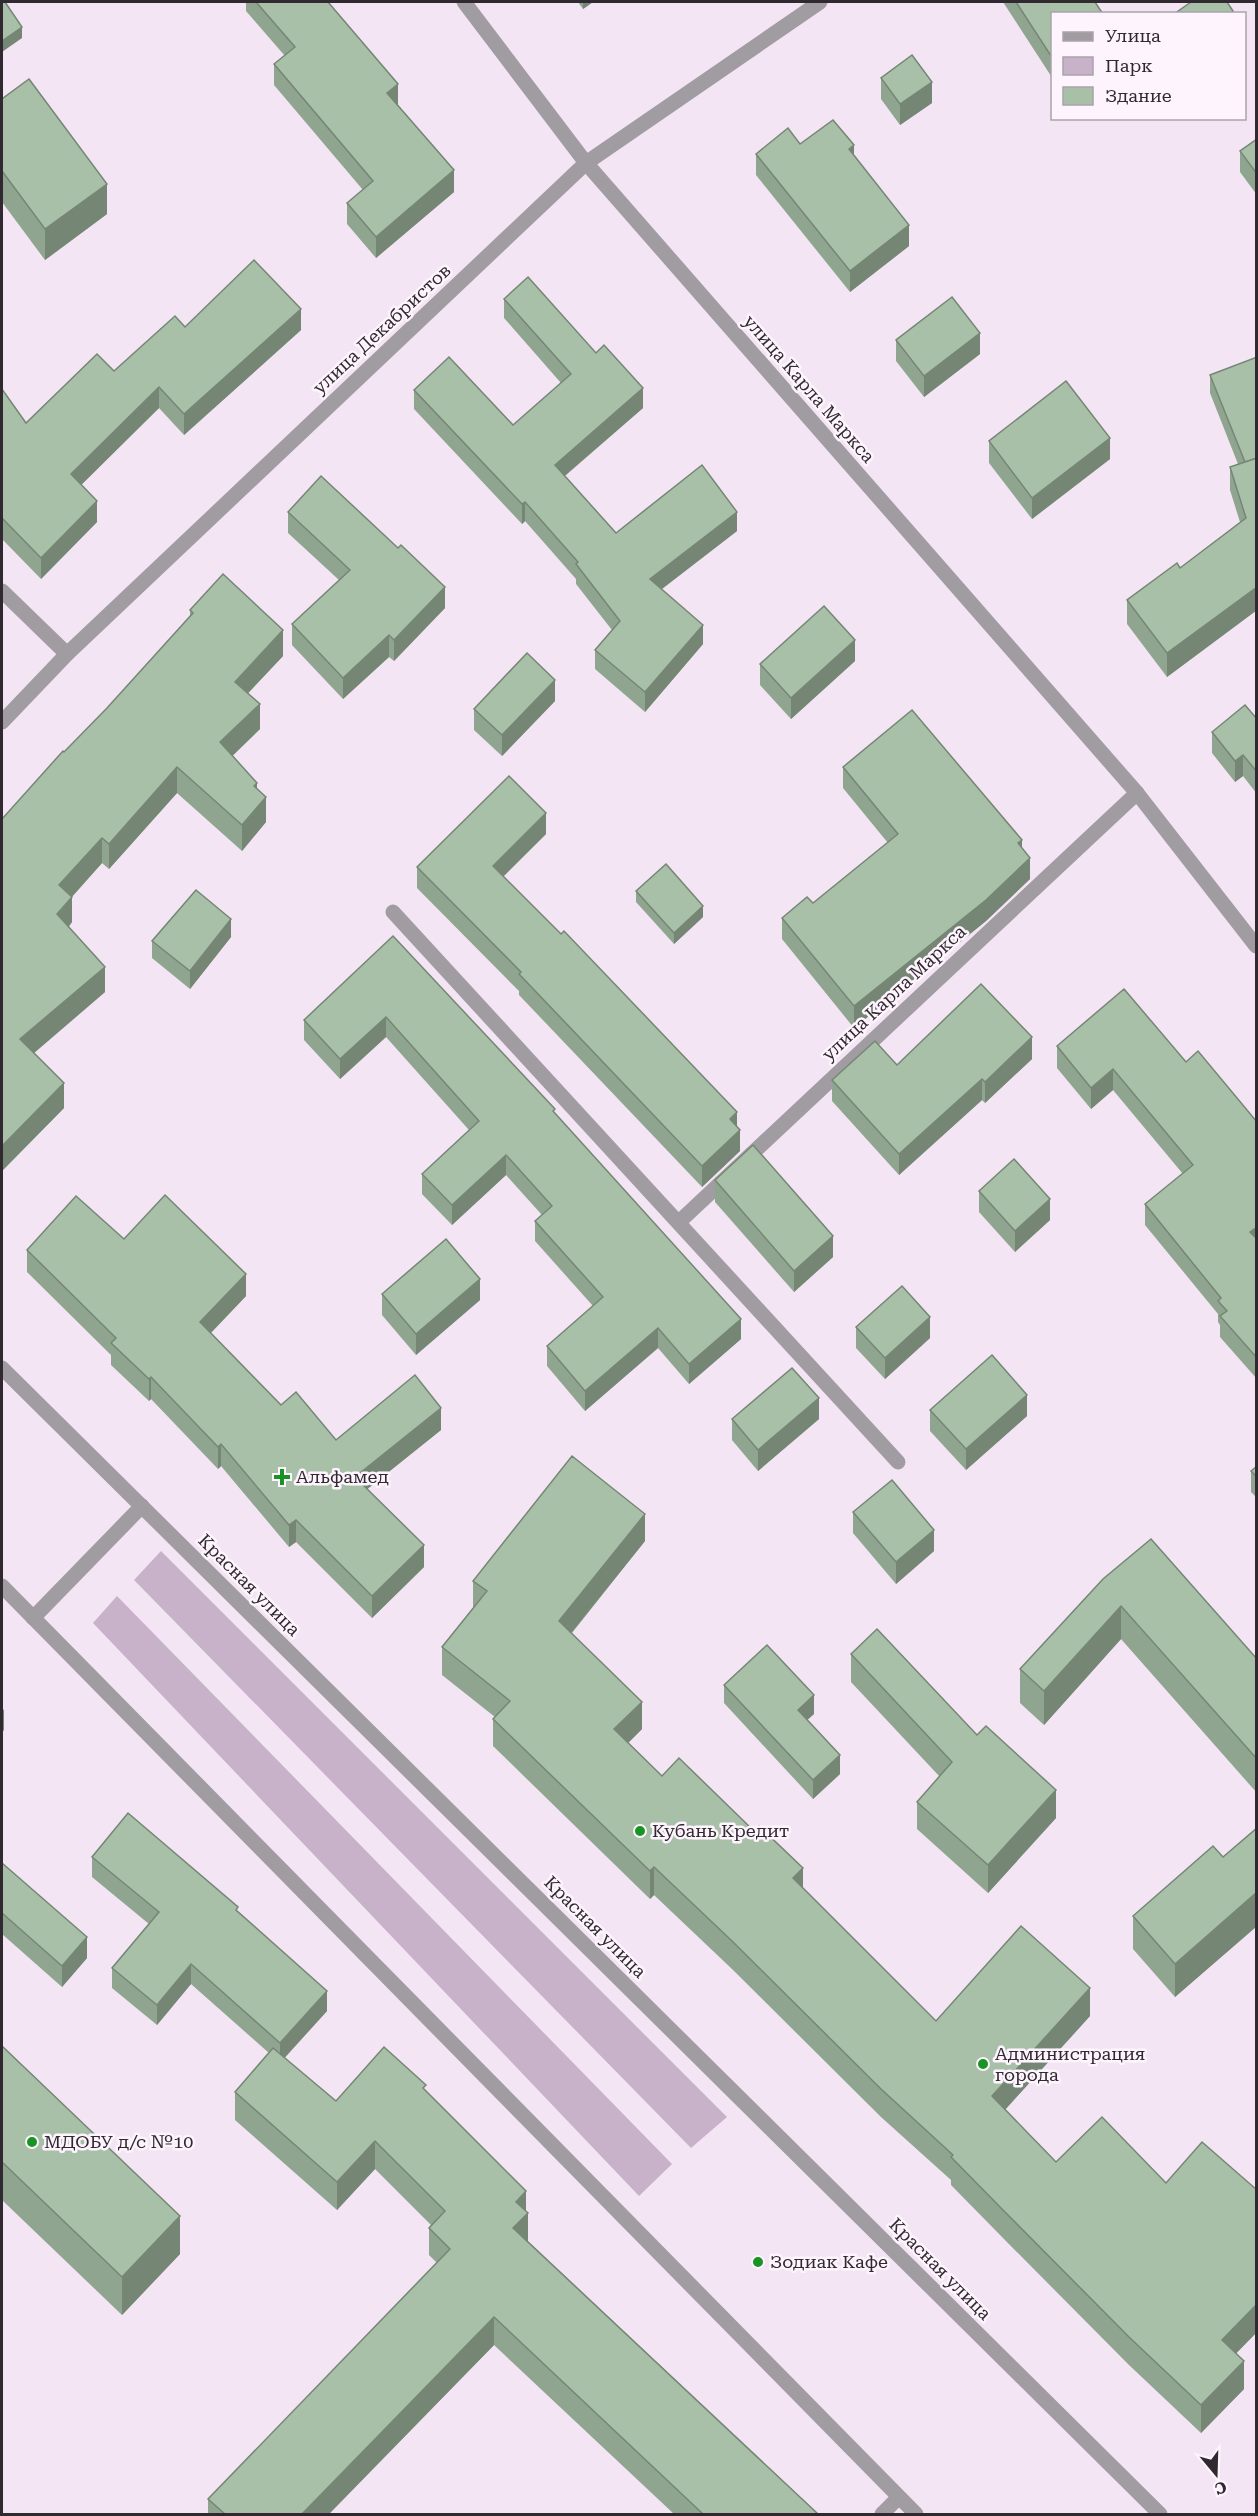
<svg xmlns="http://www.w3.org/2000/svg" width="1258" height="2516" viewBox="0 0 1258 2516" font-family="'Roboto Serif',serif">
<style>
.green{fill:#c8b2ca}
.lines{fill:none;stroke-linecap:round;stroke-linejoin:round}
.minor{stroke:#a19ca2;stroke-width:15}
.wall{fill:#90a590}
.shaded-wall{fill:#768675}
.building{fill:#a8c0a7;stroke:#768675;stroke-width:1.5}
.poi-dot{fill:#189424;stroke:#fdf4fd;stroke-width:2}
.labels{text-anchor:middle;stroke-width:5;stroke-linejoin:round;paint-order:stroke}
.street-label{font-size:18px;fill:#302a30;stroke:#fdf4fd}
.poi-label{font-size:18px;fill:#302a30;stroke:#fdf4fd;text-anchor:start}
</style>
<rect width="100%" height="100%" fill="#f3e5f4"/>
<!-- green -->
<g class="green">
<path d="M161 1551 727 2117 691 2148 134 1580Z"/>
<path d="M117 1596 672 2164 639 2196 93 1623Z"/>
</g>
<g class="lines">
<!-- minor -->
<g class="minor">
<path d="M464 2 586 163 1137 793 1256 946"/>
<path d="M2 591 67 654"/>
<path d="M2 722 67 654 586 163 820 2"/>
<path d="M393 912 898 1462"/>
<path d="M679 1222 1137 793"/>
<path d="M2 1368 1160 2514"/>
<path d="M2 1586 916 2514"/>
<path d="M33 1618 142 1506"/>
<path d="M882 2514 898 2498"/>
</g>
</g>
<!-- wall -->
<g class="wall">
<path d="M246 2H328L398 105 454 192 376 258 347 224V203L363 190 274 85V64L285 56 246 11Z"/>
<path d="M578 2H593L583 9Z"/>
<path d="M1003 2H1095L1053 14V79Z"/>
<path d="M881 78 932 103 900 125 881 99Z"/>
<path d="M2 99 107 214 45 260 2 202Z"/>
<path d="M1257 139V195L1240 172V151Z"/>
<path d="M800 144 854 155 909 246 850 292 756 175V154Z"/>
<path d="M504 299 643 408 565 476 616 533 737 531 662 589 703 644 645 712 595 669V650L612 630 576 584V579L525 521 522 524 414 409V390L513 425 561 383 504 318Z"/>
<path d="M185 327 301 330 184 435 159 408 81 485 97 522 41 579 2 539V389L26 423 114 371Z"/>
<path d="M896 340 980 354 924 397 896 361Z"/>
<path d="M1257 357V610L1167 677 1127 624V600L1180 568 1240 522 1230 490V467L1238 464 1210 393V375Z"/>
<path d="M989 441 1110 459 1032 519 989 463Z"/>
<path d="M288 512 445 608 394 661 389 657 343 699 292 645V624L339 580 288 533Z"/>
<path d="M190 610 283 656 248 693 260 729 232 756 257 788 266 822 242 851 177 793 109 869 102 863 72 897V922L69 927 105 992 34 1053 64 1108 2 1171 64 752 107 708 190 616Z"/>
<path d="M855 661 791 719 760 685V664Z"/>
<path d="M555 701 502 756 474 730V709Z"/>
<path d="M1257 719V794L1243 776 1235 782 1212 753V732Z"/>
<path d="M843 767 1022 848 1030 879 986 921 854 1028 782 939V918L813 903 888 843 843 788Z"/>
<path d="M546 834 503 876 737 1126 740 1151 702 1187 519 995V991L417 888V867Z"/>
<path d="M636 891 703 917 674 944 636 902Z"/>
<path d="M393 936 555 1114 741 1339 689 1384 658 1348 585 1411 547 1366V1346L593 1306 535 1241V1221L542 1215 506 1175 452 1225 422 1194V1174L469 1130 386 1037 340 1079 304 1040V1020Z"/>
<path d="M231 937 190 989 152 958V941Z"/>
<path d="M1057 1046 1186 1062 1257 1122V1379L1220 1337V1325L1218 1322V1314L1145 1225V1204L1183 1174 1113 1090 1091 1109 1057 1068Z"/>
<path d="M1032 1059 985 1103 982 1100 899 1175 832 1101V1080L897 1065Z"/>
<path d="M715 1180 833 1257 794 1292 715 1202Z"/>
<path d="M979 1191 1050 1220 1015 1252 979 1212Z"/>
<path d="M124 1239 246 1296 211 1333 281 1405 336 1440 441 1430 367 1489 424 1567 372 1618 296 1542 289 1547 221 1466 218 1469 151 1399 149 1401 111 1365V1355L27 1272V1250Z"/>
<path d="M382 1294 480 1300 416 1355 382 1315Z"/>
<path d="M856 1327 930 1338 885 1379 856 1348Z"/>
<path d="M930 1410 1027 1416 966 1470 930 1431Z"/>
<path d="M732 1419H819L758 1471 732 1440Z"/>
<path d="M1257 1466V1498L1251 1492V1471Z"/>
<path d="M853 1512 934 1551 896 1584 853 1533Z"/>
<path d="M645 1541 572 1633 642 1729 628 1743 662 1776 803 1888 936 2021 1090 2016 1005 2110 1056 2162 1166 2183 1257 2190V2332L1236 2353 1244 2389 1201 2433 1129 2365 1002 2237 951 2185V2180L881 2117 732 1969 654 1895 650 1899 493 1746V1719L495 1717 442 1675V1647L473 1608V1581Z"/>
<path d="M1103 1579 1257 1659V1793L1121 1639 1044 1725 1020 1703V1669Z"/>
<path d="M851 1654 1056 1818 988 1893 917 1829V1802L940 1777 851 1682Z"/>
<path d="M724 1685 814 1714 807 1720 840 1774 813 1799 724 1703Z"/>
<path d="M1257 1828V1926L1175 1997 1133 1949V1916L1223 1857Z"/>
<path d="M92 1857 238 1912 327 2011 284 2058 336 2101 426 2091 526 2211 528 2241 818 2514H674L494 2345 329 2514H208V2499L437 2263 429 2255V2228L431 2225 375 2169 337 2210 235 2120V2092L269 2053 191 1984 157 2025 112 1988V1968L149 1924 92 1877Z"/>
<path d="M2 1863 87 1958 62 1987 2 1934Z"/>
<path d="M2 2046 180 2254 122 2315 2 2200Z"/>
</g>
<!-- shaded-wall -->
<g class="shaded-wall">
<path d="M583 2H593L583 9Z"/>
<path d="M22 27V38L2 52V41Z"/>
<path d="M932 82V103L900 125V104Z"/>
<path d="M398 84V105L387 114V93Z"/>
<path d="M854 145V166L849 149Z"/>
<path d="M454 170V192L376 258V237Z"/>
<path d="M107 184V214L45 260V229Z"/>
<path d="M909 225V246L850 292V271Z"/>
<path d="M301 309V330L184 435V414Z"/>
<path d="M980 333V354L924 397V376Z"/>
<path d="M159 387V408L71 495V474Z"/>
<path d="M643 388V408L555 484V465Z"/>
<path d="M1110 438V459L1032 519V498Z"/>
<path d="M97 501V522L41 579V558Z"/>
<path d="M525 502V521L522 524V504Z"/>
<path d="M737 512V531L650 598V579Z"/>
<path d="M445 587V608L394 661V640Z"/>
<path d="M1257 587V610L1167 677V653Z"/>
<path d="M703 625V644L645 712V692Z"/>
<path d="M283 630V656L235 707V682Z"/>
<path d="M389 635V657L343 699V678Z"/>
<path d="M855 640V661L791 719V698Z"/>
<path d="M555 680V701L502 756V735Z"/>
<path d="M260 704V729L220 768V742Z"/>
<path d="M1243 755V776L1235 782V761Z"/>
<path d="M177 767V793L109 869V844Z"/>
<path d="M257 783V808L266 797V822L242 851V825L254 786Z"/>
<path d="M546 813V834L493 887V866Z"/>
<path d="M102 838V863L59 911V885Z"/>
<path d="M1022 840V861L1018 843Z"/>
<path d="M1030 858V879L986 921 854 1028V1006Z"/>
<path d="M72 897V922L57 939V914Z"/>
<path d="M703 906V917L674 944V933Z"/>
<path d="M231 919V937L190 989V971Z"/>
<path d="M105 967V992L20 1065V1039Z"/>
<path d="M386 1017V1037L340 1079V1059Z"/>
<path d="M1032 1037V1059L985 1103V1082Z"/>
<path d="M1113 1069V1090L1091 1109V1088Z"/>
<path d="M982 1079V1100L899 1175V1154Z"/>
<path d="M64 1083V1108L2 1171V1146Z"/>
<path d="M737 1112V1133L730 1119Z"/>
<path d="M740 1130V1151L702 1187V1166Z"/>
<path d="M506 1155V1175L452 1225V1205Z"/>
<path d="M1050 1199V1220L1015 1252V1231Z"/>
<path d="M1257 1227V1248L1250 1232Z"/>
<path d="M833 1236V1257L794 1292V1271Z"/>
<path d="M246 1274V1296L200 1344V1322Z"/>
<path d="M480 1279V1300L416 1355V1334Z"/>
<path d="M930 1317V1338L885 1379V1358Z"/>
<path d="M741 1319V1339L689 1384V1364Z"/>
<path d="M658 1328V1348L585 1411V1391Z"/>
<path d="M151 1377V1399L149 1401V1379Z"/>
<path d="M1027 1395V1416L966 1470V1449Z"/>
<path d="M819 1398V1419L758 1471V1450Z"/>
<path d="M441 1408V1430L355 1499V1477Z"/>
<path d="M221 1444V1466L218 1469V1447Z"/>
<path d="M645 1514V1541L559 1648V1621Z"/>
<path d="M296 1520V1542L289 1547V1525Z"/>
<path d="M934 1530V1551L896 1584V1562Z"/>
<path d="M424 1545V1567L372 1618V1596Z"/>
<path d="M1121 1606V1639L1044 1725V1691Z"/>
<path d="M814 1695V1714L798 1728V1710Z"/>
<path d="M642 1702V1729L614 1757V1729Z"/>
<path d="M4 1709V1730L2 1733V1712Z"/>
<path d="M840 1755V1774L813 1799V1780Z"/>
<path d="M1056 1790V1818L988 1893V1865Z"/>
<path d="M654 1867V1895L650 1899V1871Z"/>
<path d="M803 1868V1896L793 1878Z"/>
<path d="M1257 1892V1926L1175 1997V1964Z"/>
<path d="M87 1937V1958L62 1987V1966Z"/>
<path d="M191 1964V1984L157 2025V2005Z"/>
<path d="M1090 1988V2016L992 2124V2096Z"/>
<path d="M327 1991V2011L280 2063V2043Z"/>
<path d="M375 2141V2169L337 2210V2182Z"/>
<path d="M526 2191V2215L528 2213V2241L513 2256V2228L516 2202Z"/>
<path d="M180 2216V2254L122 2315V2277Z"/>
<path d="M1257 2304V2332L1222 2368V2340Z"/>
<path d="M494 2317V2345L329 2514H302Z"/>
<path d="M1244 2361V2389L1201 2433V2405Z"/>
</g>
<!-- building -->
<g class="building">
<path d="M2 2H5L22 27 2 41Z"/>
<path d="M256 2H328L398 84 387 93 454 170 376 237 347 203 373 181 274 64 295 47Z"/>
<path d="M1016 2H1095L1103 14H1053V59Z"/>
<path d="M1191 2H1227L1233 11 1230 14H1174Z"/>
<path d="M912 55 932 82 900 104 881 78Z"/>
<path d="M29 79 107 184 45 229 2 171V99Z"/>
<path d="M833 120 854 145 849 149 909 225 850 271 756 154 788 128 800 144Z"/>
<path d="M1257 139V174L1240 151Z"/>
<path d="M254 260 301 309 184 414 159 387 71 474 97 501 41 558 2 518V389L26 423 97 354 114 371 175 316 185 327Z"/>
<path d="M528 277 596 353 604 345 643 388 555 465 616 533 702 465 737 512 650 579 703 625 645 692 595 650 620 621 576 564 578 562 525 502 522 504 414 390 449 357 513 425 571 374 504 299Z"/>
<path d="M952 297 980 333 924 376 896 340Z"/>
<path d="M1257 357V458L1245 462 1210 375Z"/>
<path d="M1066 381 1110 438 1032 498 989 441Z"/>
<path d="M1257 458V587L1167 653 1127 600 1177 563 1180 568 1246 518 1230 467Z"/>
<path d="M321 476 398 548 401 545 445 587 394 640 389 635 343 678 292 624 350 570 288 512Z"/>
<path d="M223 574 283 630 235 682 260 704 220 742 257 783 254 786 266 797 242 825 177 767 109 844 102 838 59 885 72 897 57 914 105 967 20 1039 64 1083 2 1146V819L63 751 64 752 107 708 193 613 190 610Z"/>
<path d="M824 606 855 640 791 698 760 664Z"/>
<path d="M527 653 555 680 502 735 474 709Z"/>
<path d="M1245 705 1257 719V772L1243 755 1235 761 1212 732Z"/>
<path d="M912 710 1022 840 1018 843 1030 858 986 900 854 1006 782 918 807 897 813 903 898 834 843 767Z"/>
<path d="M509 776 546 813 493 866 561 934 564 931 737 1112 730 1119 740 1130 702 1166 519 974 521 972 417 867Z"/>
<path d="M666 864 703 906 674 933 636 891Z"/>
<path d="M196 890 231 919 190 971 152 941Z"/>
<path d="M393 936 555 1109 553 1111 741 1319 689 1364 658 1328 585 1391 547 1346 603 1297 535 1221 552 1206 506 1155 452 1205 422 1174 479 1121 386 1017 340 1059 304 1020Z"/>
<path d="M981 984 1032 1037 985 1082 982 1079 899 1154 832 1080 875 1041 897 1065Z"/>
<path d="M1124 989 1186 1062 1198 1051 1257 1122V1227L1250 1232 1257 1239V1358L1220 1316 1227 1311 1218 1301 1221 1298 1145 1204 1193 1165 1113 1069 1091 1088 1057 1046Z"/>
<path d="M753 1145 833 1236 794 1271 715 1180Z"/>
<path d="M1014 1159 1050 1199 1015 1231 979 1191Z"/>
<path d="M165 1195 246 1274 200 1322 281 1405 296 1392 336 1440 415 1375 441 1408 355 1477 424 1545 372 1596 296 1520 289 1525 221 1444 218 1447 151 1377 149 1379 111 1343 116 1338 27 1250 76 1196 124 1239Z"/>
<path d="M446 1239 480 1279 416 1334 382 1294Z"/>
<path d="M902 1286 930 1317 885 1358 856 1327Z"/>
<path d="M992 1355 1027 1395 966 1449 930 1410Z"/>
<path d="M792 1368 819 1398 758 1450 732 1419Z"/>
<path d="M572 1456 645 1514 559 1621 642 1702 614 1729 662 1776 679 1758 754 1831 759 1826 803 1868 793 1878 936 2021 1021 1926 1090 1988 992 2096 1056 2162 1102 2117 1166 2183 1202 2142 1257 2190V2304L1222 2340 1244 2361 1201 2405 1129 2337 1002 2209 951 2157 953 2155 881 2089 732 1941 654 1867 650 1871 493 1719 510 1701 442 1647 487 1591 473 1581Z"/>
<path d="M1257 1466V1477L1251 1471Z"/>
<path d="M892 1480 934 1530 896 1562 853 1512Z"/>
<path d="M1151 1539 1257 1659V1759L1121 1606 1044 1691 1020 1669 1103 1579Z"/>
<path d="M877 1629 977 1735 986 1726 1056 1790 988 1865 917 1802 952 1762 851 1654Z"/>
<path d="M767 1645 814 1695 798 1710 840 1755 813 1780 724 1685Z"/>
<path d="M128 1813 238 1907 236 1910 327 1991 280 2043 191 1964 157 2005 112 1968 159 1912 92 1857Z"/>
<path d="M1257 1828V1892L1175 1964 1133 1916 1213 1846 1223 1857Z"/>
<path d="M2 1863 87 1937 62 1966 2 1913Z"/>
<path d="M2 2046 180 2216 122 2277 2 2162Z"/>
<path d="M384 2047 426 2085 423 2088 526 2191 516 2202 528 2213 513 2228 818 2514H703L494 2317 302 2514H225L208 2499 450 2249 429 2228 445 2211 375 2141 337 2182 235 2092 273 2048 336 2101Z"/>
</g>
<!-- markers -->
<g class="poi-dot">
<path d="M279 1468h6v6h6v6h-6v6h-6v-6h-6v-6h6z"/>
<circle cx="640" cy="1831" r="6"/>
<circle cx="983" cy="2064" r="6"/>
<circle cx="32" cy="2142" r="6"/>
<circle cx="758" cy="2262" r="6"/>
</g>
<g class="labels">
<!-- street labels -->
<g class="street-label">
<text transform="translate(382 329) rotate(-43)" y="6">улица Декабристов</text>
<text transform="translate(809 389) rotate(49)" y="6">улица Карла Маркса</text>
<text transform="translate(894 993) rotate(-43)" y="6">улица Карла Маркса</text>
<text transform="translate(249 1585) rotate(45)" y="6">Красная улица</text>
<text transform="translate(595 1927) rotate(45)" y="6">Красная улица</text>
<text transform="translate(940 2269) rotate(45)" y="6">Красная улица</text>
</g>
<!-- poi labels -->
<g class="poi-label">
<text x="296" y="1483">Альфамед</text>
<text x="652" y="1837">Кубань Кредит</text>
<text x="995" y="2060">Администрация<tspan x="995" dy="21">города</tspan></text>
<text x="44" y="2148">МДОБУ д/с №10</text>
<text x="770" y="2268">Зодиак Кафе</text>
</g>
</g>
<!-- border -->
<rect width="1258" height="2516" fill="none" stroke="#302a30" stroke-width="6"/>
<!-- legend -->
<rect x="1051" y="12" width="195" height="108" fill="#fdf4fd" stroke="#aba3ab" stroke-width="1.5"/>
<rect x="1063" y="32" width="30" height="9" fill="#a19ca2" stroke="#aba3ab" stroke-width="1.5"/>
<text x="1105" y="42" font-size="18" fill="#302a30">Улица</text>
<rect x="1063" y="57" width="30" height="18" fill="#c8b2ca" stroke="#aba3ab" stroke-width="1.5"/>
<text x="1105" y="72" font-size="18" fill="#302a30">Парк</text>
<rect x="1063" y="87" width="30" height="18" fill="#a8c0a7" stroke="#aba3ab" stroke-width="1.5"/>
<text x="1105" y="102" font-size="18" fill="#302a30">Здание</text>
<!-- north arrow -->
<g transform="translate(1216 2474) rotate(161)" stroke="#fdf4fd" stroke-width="4.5" paint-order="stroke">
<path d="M0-4.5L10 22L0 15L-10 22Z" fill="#302a30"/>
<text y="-9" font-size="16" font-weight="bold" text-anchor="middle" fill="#302a30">С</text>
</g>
</svg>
